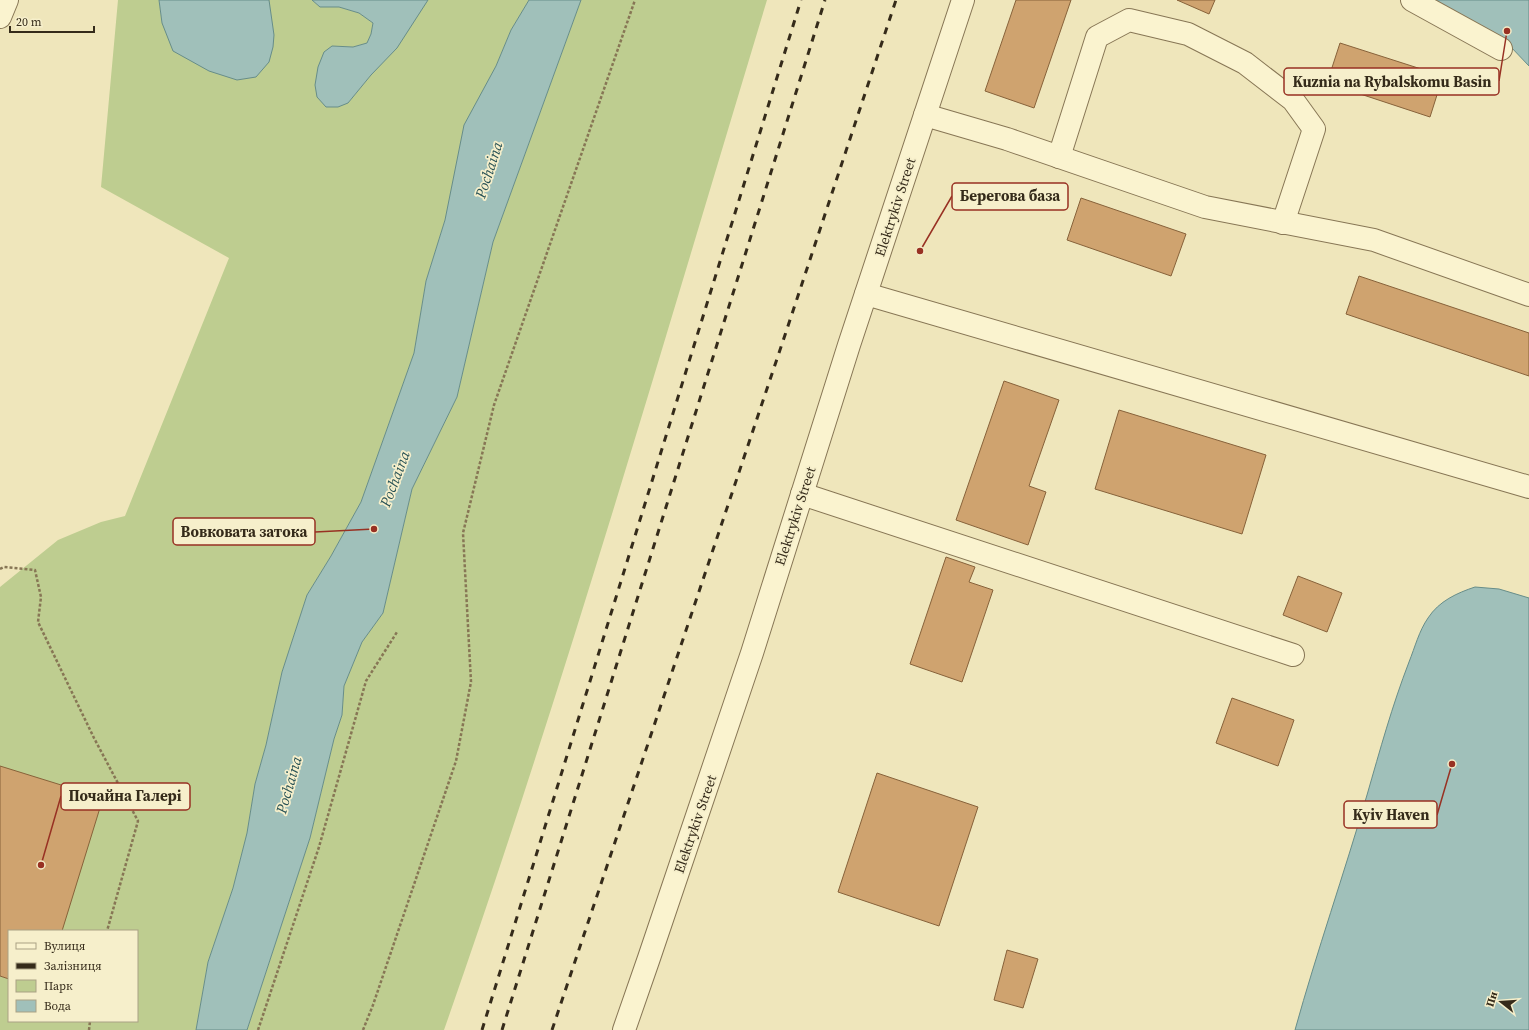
<svg xmlns="http://www.w3.org/2000/svg" width="1529" height="1030" viewBox="0 0 1529 1030" font-family="'Source Serif 4',serif">
<style>
.green{fill:#becd90}
.water{fill:#a0c0ba;stroke:#678d89}
.building{fill:#cfa36f;stroke:#87623a}
.lines{fill:none;stroke-linecap:round;stroke-linejoin:round}
.minor-casing{stroke:#877655;stroke-width:24}
.path{stroke:#877655;stroke-width:2.5;stroke-dasharray:3 2;stroke-linecap:butt}
.minor{stroke:#faf3cf;stroke-width:22}
.rail{stroke:#352b1a;stroke-width:3;stroke-dasharray:7 7;stroke-linecap:butt}
.labels{text-anchor:middle;stroke-width:3.5;stroke-linejoin:round;paint-order:stroke}
.street-label{font-size:14px;fill:#352b1a;stroke:#f6efcb}
.water-label{font-size:15px;font-style:italic;fill:#295356;stroke:#f6efcb}
.leader{fill:none;stroke:#983123;stroke-width:1.5}
.callout-dot{fill:#983123;stroke:#f6efcb;stroke-width:1.5}
.callout{fill:#f6efcb;stroke:#983123;stroke-width:1.5}
.callout-label{font-size:15px;text-anchor:middle;font-weight:bold;fill:#352b1a}
</style>
<rect width="100%" height="100%" fill="#efe6bb"/>
<!-- green -->
<g class="green">
<path d="M118 0H159L162 23 269 6V0H312L320 7H339L359 13 373 23 371 34 367 43 353 47 332 46 348 103 371 75 428 0H529L511 30 496 66 445 220 426 281 414 353 361 502 331 556 307 595 282 672 266 745 255 784 247 833 233 888 208 962 196 1030H0V976L9 979V1021H137V931H62L0 766V587L58 540 101 522 125 516 229 258 101 187Z"/>
<path d="M581 0H767C663 344 563 691 444 1030H247L310 838 334 739 342 715 344 686 362 642 383 613 412 489 457 397 493 242Z"/>
</g>
<!-- water -->
<g class="water">
<path d="M159 0H269L274 35 273 47 269 62 256 77 237 80 209 71 173 51 162 23Z"/>
<path d="M312 0H428L397 48 371 75 348 103 338 107H326L317 97 315 85 318 67 324 52 332 46 353 47 367 43 371 34 373 23 359 13 339 7H320Z"/>
<path d="M529 0H581L493 242 457 397 412 489 383 613 362 642 344 686 342 715 334 739 310 838 247 1030H196L208 962 233 888 247 833 255 784 266 745 282 672 307 595 331 556 361 502 414 353 426 281 445 220 464 125 496 66 511 30Z"/>
<path d="M1428 0H1529V66L1510 46Z"/>
<path d="M1475 587 1499 589 1529 598V1030H1295C1317 951 1344 874 1367 795 1380 750 1392 706 1409 662 1415 647 1419 631 1428 618 1439 601 1457 593 1475 587Z"/>
</g>
<!-- building -->
<g class="building">
<path d="M1016 0H1071L1034 108 985 91Z"/>
<path d="M1177 0H1215L1209 14Z"/>
<path d="M1340 43 1443 76 1430 117 1327 83Z"/>
<path d="M1081 198 1186 234 1171 276 1067 240Z"/>
<path d="M1359 276 1529 333V376L1346 314Z"/>
<path d="M1004 381 1059 400 1029 486 1046 492 1028 545 956 520Z"/>
<path d="M1119 410 1266 455 1242 534 1095 489Z"/>
<path d="M946 557 975 567 969 582 993 590 962 682 910 664Z"/>
<path d="M1298 576 1342 593 1327 632 1283 615Z"/>
<path d="M1232 698 1294 720 1278 766 1216 743Z"/>
<path d="M0 766 103 798 62 931H9V979L0 976Z"/>
<path d="M877 773 978 807 939 926 838 892Z"/>
<path d="M1007 950 1038 959 1023 1008 994 1000Z"/>
</g>
<g class="lines">
<!-- minor casing -->
<g class="minor-casing">
<g id="minor">
<path d="M1412 0 1501 49"/>
<path d="M0 17 7 0"/>
<path d="M925 115 1007 139 1205 207 1374 240 1529 295"/>
<path d="M1059 157 1097 37 1129 20 1188 34 1245 63 1293 100 1314 129 1283 223"/>
<path d="M866 294 1529 487"/>
<path d="M802 494 1293 655"/>
<path d="M624 1030 649 958 752 653 849 345 963 0"/>
</g>
</g>
<!-- path -->
<g class="path">
<path d="M0 569 4 567 35 570 41 597 38 622 94 738 138 821 107 931"/>
<path d="M89 1030 90 1021"/>
<path d="M258 1030 319 847 366 681 397 632"/>
<path d="M363 1030 373 1005 456 761 471 682 463 533 494 405 635 0"/>
</g>
<!-- minor -->
<use href="#minor" class="minor"/>
<!-- rail -->
<g class="rail">
<path d="M482 1030 801 0"/>
<path d="M502 1030 825 0"/>
<path d="M552 1030 785 335 896 0"/>
</g>
</g>
<g class="labels">
<!-- street labels -->
<g class="street-label">
<text transform="translate(895 207) rotate(-72)" y="5">Elektrykiv Street</text>
<text transform="translate(795 516) rotate(-72)" y="5">Elektrykiv Street</text>
<text transform="translate(695 824) rotate(-71)" y="5">Elektrykiv Street</text>
</g>
<!-- water labels -->
<g class="water-label">
<text transform="translate(489 170) rotate(-72)" y="5">Pochaina</text>
<text transform="translate(395 479) rotate(-69)" y="5">Pochaina</text>
<text transform="translate(289 785) rotate(-74)" y="5">Pochaina</text>
</g>
</g>
<!-- callouts -->
<path class="leader" d="M1507 31L1499 81M920 251L952 196M374 529L315 532M41 865L61 796M1452 764L1437 815"/>
<g class="callout-dot">
<circle cx="1507" cy="31" r="4"/>
<circle cx="920" cy="251" r="4"/>
<circle cx="374" cy="529" r="4"/>
<circle cx="41" cy="865" r="4"/>
<circle cx="1452" cy="764" r="4"/>
</g>
<g class="callout">
<rect x="1284" y="68" width="215" height="27" rx="4"/>
<rect x="952" y="183" width="116" height="27" rx="4"/>
<rect x="173" y="518" width="142" height="27" rx="4"/>
<rect x="61" y="783" width="129" height="27" rx="4"/>
<rect x="1344" y="801" width="93" height="27" rx="4"/>
</g>
<g class="callout-label">
<text x="1392" y="87">Kuznia na Rybalskomu Basin</text>
<text x="1010" y="201">Берегова база</text>
<text x="244" y="537">Вовковата затока</text>
<text x="125" y="801">Почайна Галері</text>
<text x="1391" y="820">Kyiv Haven</text>
</g>
<!-- legend -->
<rect x="8" y="930" width="130" height="92" fill="#f6efcb" stroke="#a9a184"/>
<rect x="16" y="943" width="20" height="6" fill="#faf3cf" stroke="#a9a184"/>
<text x="44" y="950" font-size="12" fill="#352b1a">Вулиця</text>
<rect x="16" y="963" width="20" height="6" fill="#352b1a" stroke="#a9a184"/>
<text x="44" y="970" font-size="12" fill="#352b1a">Залізниця</text>
<rect x="16" y="980" width="20" height="12" fill="#becd90" stroke="#a9a184"/>
<text x="44" y="990" font-size="12" fill="#352b1a">Парк</text>
<rect x="16" y="1000" width="20" height="12" fill="#a0c0ba" stroke="#a9a184"/>
<text x="44" y="1010" font-size="12" fill="#352b1a">Вода</text>
<!-- north arrow -->
<g transform="translate(1501 1002) rotate(287)" stroke="#f6efcb" stroke-width="3" paint-order="stroke">
<path d="M0-3L7 15L0 10L-7 15Z" fill="#352b1a"/>
<text y="-6" font-size="11" font-weight="bold" text-anchor="middle" fill="#352b1a">Пн</text>
</g>
<!-- scale -->
<path d="M10 26v6h84v-6" fill="none" stroke="#352b1a" stroke-width="2"/>
<text x="16" y="26" font-size="12" fill="#352b1a" stroke="#f6efcb" stroke-width="3" paint-order="stroke">20 m</text>
</svg>
